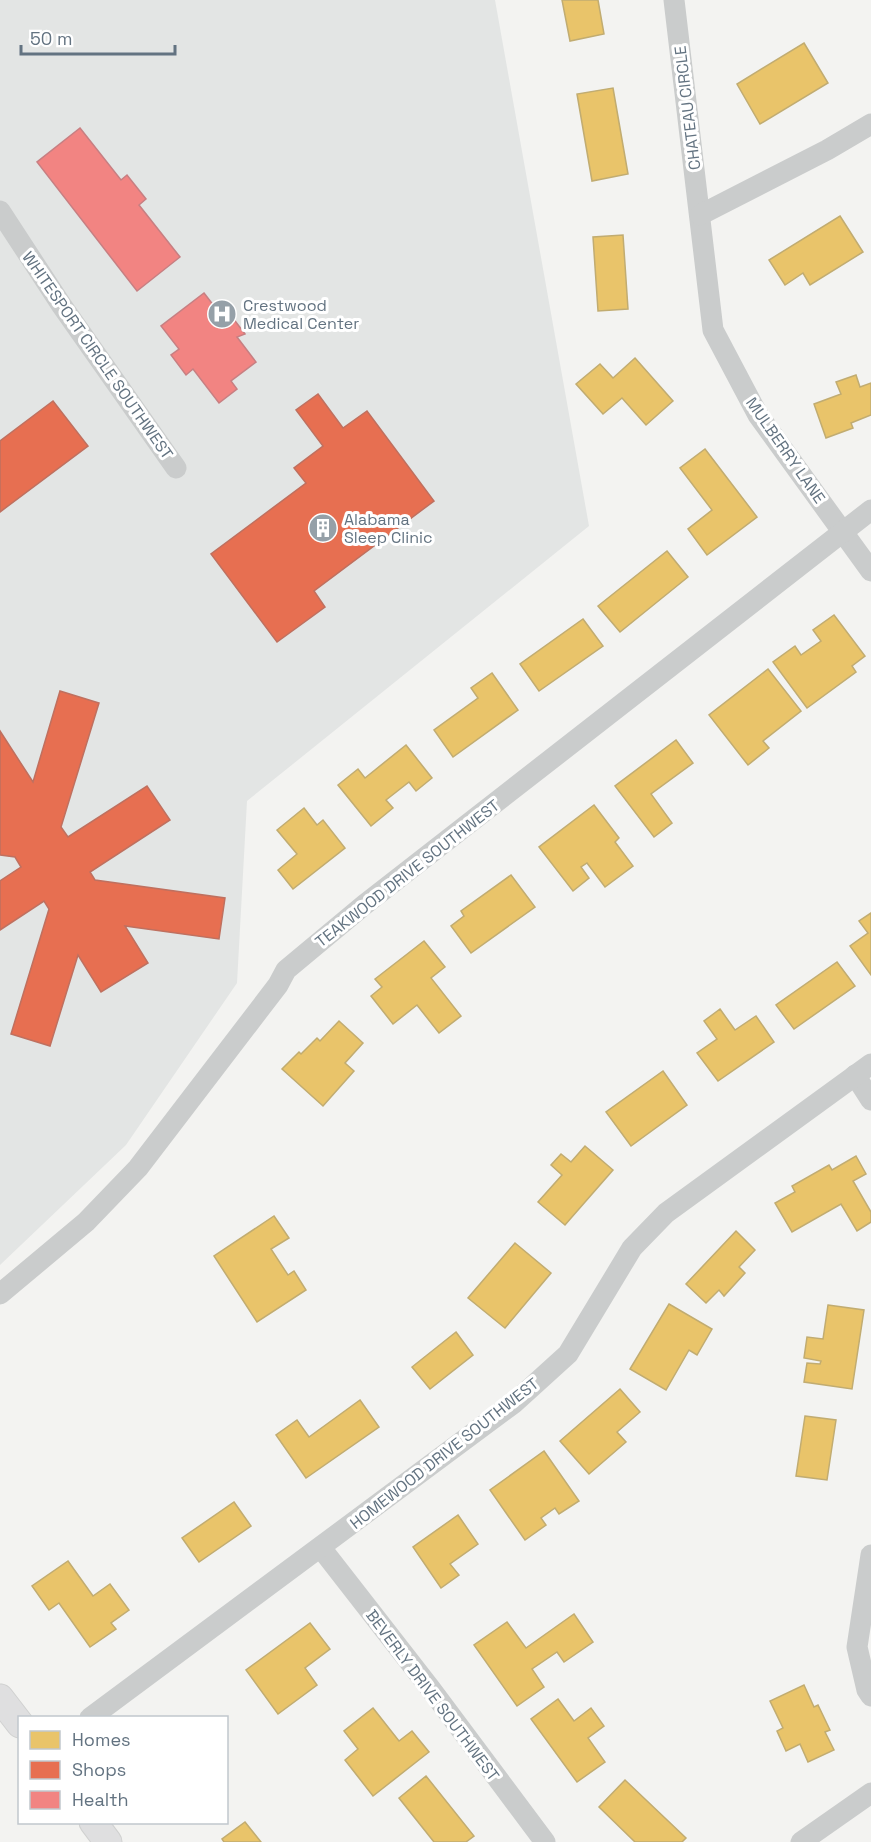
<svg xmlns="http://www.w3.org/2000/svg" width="871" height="1842" viewBox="0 0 871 1842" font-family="'Space Grotesk',sans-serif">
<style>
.built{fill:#e3e5e4}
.homes{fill:#e9c46a;stroke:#c1ac71;stroke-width:1.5}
.shops{fill:#e76f51;stroke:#bf705f;stroke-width:1.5}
.health{fill:#f28482;stroke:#c77f82;stroke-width:1.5}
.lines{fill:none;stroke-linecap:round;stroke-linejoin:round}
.major-casing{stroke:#d0d1d0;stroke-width:29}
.minor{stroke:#cacccc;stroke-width:21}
.major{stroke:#dfdfe0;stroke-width:27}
.labels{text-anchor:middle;stroke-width:6;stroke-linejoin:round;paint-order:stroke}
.street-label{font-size:16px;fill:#637381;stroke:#fff}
.poi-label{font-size:16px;fill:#637381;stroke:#fff;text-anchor:start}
</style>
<rect width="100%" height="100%" fill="#f3f3f1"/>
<!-- built -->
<path class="built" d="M0 0H495L589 526 247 801 237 983 126 1145 0 1265Z"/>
<!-- homes -->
<g class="homes">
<path d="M562 0H598L604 34 570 41Z"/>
<path d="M804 43 828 83 760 124 737 84Z"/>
<path d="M613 88 628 174 592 181 577 94Z"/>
<path d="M840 216 863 252 810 285 803 273 785 285 769 260Z"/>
<path d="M623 235 628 309 598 311 593 237Z"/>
<path d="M635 358 673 401 646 425 622 398 603 414 576 384 600 364 613 378Z"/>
<path d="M856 375 860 387 871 383V415L851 423 853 428 826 438 814 404 841 394 836 382Z"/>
<path d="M705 449 757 517 707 555 688 529 712 510 680 468Z"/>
<path d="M667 551 688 577 620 632 598 606Z"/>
<path d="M834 615 865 656 852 666 856 672 807 708 773 662 795 646 801 655 821 641 813 630Z"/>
<path d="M583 619 603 646 539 691 520 664Z"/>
<path d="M768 669 801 711 763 741 769 748 748 765 709 715Z"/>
<path d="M492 673 518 710 453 757 434 730 478 698 471 688Z"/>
<path d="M676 740 693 763 651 794 672 823 654 837 615 786Z"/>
<path d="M406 745 432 778 416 791 409 782 386 800 393 808 371 826 338 785 358 769 365 778Z"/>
<path d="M594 805 619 838 615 842 633 866 605 887 587 863 581 867 589 878 573 891 539 847Z"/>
<path d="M304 808 317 825 323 820 345 848 293 889 278 870 297 854 277 830Z"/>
<path d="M511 875 535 907 471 953 451 926 464 916 461 911Z"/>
<path d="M871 913V975L850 946 868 933 859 921Z"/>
<path d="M424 941 445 967 431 978 461 1016 439 1033 417 1005 393 1024 371 996 382 987 375 979Z"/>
<path d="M837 962 855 986 794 1029 776 1005Z"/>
<path d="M720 1009 735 1030 756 1016 774 1042 718 1081 697 1053 717 1039 704 1021Z"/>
<path d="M339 1021 363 1043 345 1063 354 1071 323 1106 282 1069 299 1052 301 1054 317 1038 320 1041Z"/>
<path d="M663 1071 687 1105 631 1146 606 1112Z"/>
<path d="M585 1146 613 1170 565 1225 538 1202 562 1175 551 1165 561 1154 571 1162Z"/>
<path d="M856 1156 866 1174 853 1181 871 1212V1222L857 1231 841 1204 792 1232 775 1203 795 1192 792 1186 829 1165 832 1170Z"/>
<path d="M274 1216 289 1238 271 1249 288 1275 294 1271 306 1290 257 1322 214 1256Z"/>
<path d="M736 1231 755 1250 739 1267 745 1273 724 1296 719 1290 706 1303 686 1284Z"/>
<path d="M515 1243 551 1273 505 1328 468 1298Z"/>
<path d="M669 1304 712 1329 697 1355 689 1350 666 1390 630 1369Z"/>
<path d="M828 1305 864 1310 852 1389 804 1382 807 1363 820 1364 821 1361 804 1358 807 1337 823 1339Z"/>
<path d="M456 1332 473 1355 430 1389 412 1367Z"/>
<path d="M620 1389 640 1412 617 1432 626 1442 589 1474 560 1441Z"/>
<path d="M360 1400 379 1427 306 1478 276 1435 297 1420 309 1437Z"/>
<path d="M805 1416 836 1420 827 1480 796 1476Z"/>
<path d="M544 1451 579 1501 559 1514 555 1508 541 1518 546 1525 525 1540 490 1490Z"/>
<path d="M234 1502 251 1526 199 1562 182 1538Z"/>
<path d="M458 1515 478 1544 450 1564 459 1575 441 1588 413 1547Z"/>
<path d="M68 1561 93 1596 110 1584 129 1610 111 1623 116 1629 90 1647 59 1603 49 1610 32 1586Z"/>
<path d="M574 1614 593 1642 564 1662 557 1652 532 1669 544 1687 517 1706 474 1645 507 1622 526 1648Z"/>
<path d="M310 1623 330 1649 305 1668 317 1685 278 1714 246 1670Z"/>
<path d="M804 1685 814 1707 818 1705 830 1730 825 1732 834 1750 808 1762 800 1744 786 1751 777 1731 783 1728 770 1701Z"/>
<path d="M558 1699 574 1721 591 1708 604 1726 588 1738 605 1762 577 1782 531 1719Z"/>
<path d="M373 1708 399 1741 412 1731 429 1752 373 1796 345 1760 358 1749 344 1731Z"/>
<path d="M426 1776 474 1836 466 1842H434L399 1798Z"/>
<path d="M625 1780 686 1838 682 1842H635L599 1807Z"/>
<path d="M245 1822 261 1842H224L222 1839Z"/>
</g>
<!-- shops -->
<g class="shops">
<path d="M318 394 343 428 367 411 434 501 314 591 325 607 277 642 211 554 306 483 294 468 323 446 296 410Z"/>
<path d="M53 401 88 446 0 512V441Z"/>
<path d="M60 691 99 703 61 827 68 837 147 786 170 820 90 872 95 880 225 898 219 939 125 926 148 963 101 992 78 955 50 1046 11 1034 49 909 44 901 0 930V881L21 867 15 857 0 855V731L33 782Z"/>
</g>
<!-- health -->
<g class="health">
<path d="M80 128 121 180 127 175 146 199 139 205 180 257 137 291 37 162Z"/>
<path d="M204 293 221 315 226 309 245 334 237 337 256 362 231 381 237 389 219 403 193 369 186 375 171 355 179 349 161 326Z"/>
</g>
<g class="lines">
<!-- major casing -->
<g class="major-casing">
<g id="major">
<path d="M0 1698 20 1724"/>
<path d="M93 1822 108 1842"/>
</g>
</g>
<!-- minor -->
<g class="minor">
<path d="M674 0 713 330 758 415 871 571"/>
<path d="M0 211 62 306 176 468"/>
<path d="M700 215 827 150 871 124"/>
<path d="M855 1075 871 1100"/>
<path d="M0 1294 86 1222 138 1168 278 985 286 970 364 905 871 510"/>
<path d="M321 1548 430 1688 545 1842"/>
<path d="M871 1555 857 1647 867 1690 871 1696"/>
<path d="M90 1718 514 1403 568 1354 632 1248 666 1213 871 1064"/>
<path d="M801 1842 871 1793"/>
</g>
<!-- major -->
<use href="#major" class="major"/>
</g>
<!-- icons -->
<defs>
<g id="hospital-disc" transform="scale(1.5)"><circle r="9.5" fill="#95a0a8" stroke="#fff"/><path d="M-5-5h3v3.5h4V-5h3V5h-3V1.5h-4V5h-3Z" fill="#fff"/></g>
<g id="building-disc" transform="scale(1.5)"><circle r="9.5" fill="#95a0a8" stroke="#fff"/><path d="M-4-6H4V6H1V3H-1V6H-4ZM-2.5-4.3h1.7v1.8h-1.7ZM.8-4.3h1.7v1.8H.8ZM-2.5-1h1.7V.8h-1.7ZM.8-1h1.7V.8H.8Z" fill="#fff"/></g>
</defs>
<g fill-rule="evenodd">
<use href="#hospital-disc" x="222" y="314"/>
<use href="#building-disc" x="323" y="528"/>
</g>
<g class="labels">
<!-- street labels -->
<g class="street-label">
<text transform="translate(687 108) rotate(-97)" y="6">CHATEAU CIRCLE</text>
<text transform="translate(98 355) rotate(55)" y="6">WHITESPORT CIRCLE SOUTHWEST</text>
<text transform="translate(786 450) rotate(55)" y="6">MULBERRY LANE</text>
<text transform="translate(407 873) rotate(-38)" y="6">TEAKWOOD DRIVE SOUTHWEST</text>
<text transform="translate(444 1453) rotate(-38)" y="6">HOMEWOOD DRIVE SOUTHWEST</text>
<text transform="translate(433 1695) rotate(53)" y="6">BEVERLY DRIVE SOUTHWEST</text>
</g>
<!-- poi labels -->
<g class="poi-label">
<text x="243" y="311">Crestwood<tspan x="243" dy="18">Medical Center</tspan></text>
<text x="344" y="525">Alabama<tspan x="344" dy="18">Sleep Clinic</tspan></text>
</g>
</g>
<!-- legend -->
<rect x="18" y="1716" width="210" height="108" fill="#ffffff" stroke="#c1c7cd" stroke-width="1.5"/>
<rect x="30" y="1731" width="30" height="18" fill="#e9c46a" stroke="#c1c7cd" stroke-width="1.5"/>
<text x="72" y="1746" font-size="18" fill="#637381">Homes</text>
<rect x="30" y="1761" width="30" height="18" fill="#e76f51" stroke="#c1c7cd" stroke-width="1.5"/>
<text x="72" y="1776" font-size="18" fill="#637381">Shops</text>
<rect x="30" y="1791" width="30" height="18" fill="#f28482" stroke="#c1c7cd" stroke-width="1.5"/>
<text x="72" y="1806" font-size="18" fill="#637381">Health</text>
<!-- scale -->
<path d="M21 45v9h154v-9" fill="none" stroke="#637381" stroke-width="3"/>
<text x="30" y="45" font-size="18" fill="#637381" stroke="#ffffff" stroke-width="4.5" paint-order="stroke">50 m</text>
</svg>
